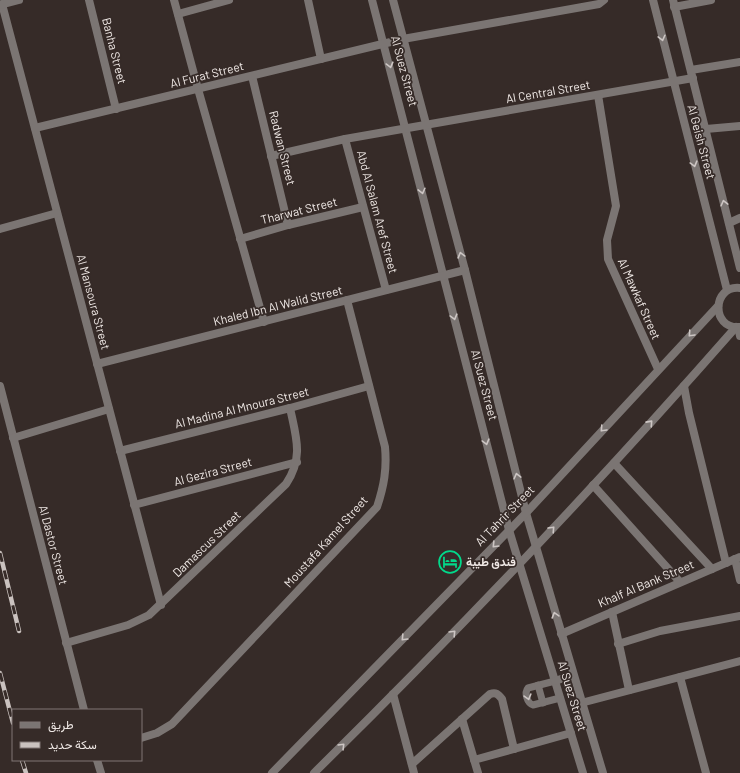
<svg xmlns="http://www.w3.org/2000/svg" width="740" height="773" viewBox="0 0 740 773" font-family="Barlow,Vazirmatn,sans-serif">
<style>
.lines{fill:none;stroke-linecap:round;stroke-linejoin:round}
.service{stroke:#7b7573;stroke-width:7}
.minor{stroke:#7b7573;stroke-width:8}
.rail-casing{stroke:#cac2bf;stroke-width:4.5}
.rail{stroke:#362b28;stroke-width:3;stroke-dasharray:9;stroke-linecap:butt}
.oneway{stroke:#cdc6c4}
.labels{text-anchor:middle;stroke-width:3.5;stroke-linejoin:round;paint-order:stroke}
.street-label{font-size:12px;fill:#f0e9e6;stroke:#362b28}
.poi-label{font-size:12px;font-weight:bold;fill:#f0e9e6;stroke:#362b28;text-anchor:start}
</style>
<rect width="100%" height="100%" fill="#362b28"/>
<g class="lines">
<!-- service -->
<g class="service">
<path d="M555 681 528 688C524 693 527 703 533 705L560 698"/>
<path d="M538 685 543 703"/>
</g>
<!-- minor -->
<g class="minor">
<path d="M89 0 116 109"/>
<path d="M174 0 198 89 264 322"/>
<path d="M308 0 321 59"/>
<path d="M372 0 509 530 583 773"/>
<path d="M393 0 465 270 526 513 603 773"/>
<path d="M653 0 727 290"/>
<path d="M673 0 740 268"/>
<path d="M2 4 161 605"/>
<path d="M0 5 19 0"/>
<path d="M674 7 711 0"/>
<path d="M178 14 229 0"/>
<path d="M691 70 740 62"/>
<path d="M252 76 288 225"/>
<path d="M598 95 616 206 607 240 608 259 658 369"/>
<path d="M35 128 403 39 599 4 604 0"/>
<path d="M706 129 740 126"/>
<path d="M345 139 386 290"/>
<path d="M271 156 345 139 693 78"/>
<path d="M729 223 740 218"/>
<path d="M0 229 57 213"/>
<path d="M240 239 288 225 363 207"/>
<path d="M738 327 740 336"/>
<path d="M739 327C711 329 712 285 740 288"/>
<path d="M97 364 465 270"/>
<path d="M0 386 84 710"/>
<path d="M684 386 689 413 726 563"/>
<path d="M13 438 109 409"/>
<path d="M120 451 290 408 369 386"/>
<path d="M614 463 712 569"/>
<path d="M593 485 680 582"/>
<path d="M134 505 297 462"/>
<path d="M735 559 740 580"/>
<path d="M612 612 629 690"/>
<path d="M561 634 740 557"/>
<path d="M66 643 128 625 149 615 286 484C304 457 296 437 290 408"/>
<path d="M618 644 660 631 740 616"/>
<path d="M680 677 706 773"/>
<path d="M555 681 573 675"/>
<path d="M393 694 414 773"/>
<path d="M581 703 740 661"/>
<path d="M462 719 478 773"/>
<path d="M141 738 157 733 172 724 377 507C384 486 387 469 385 447L347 300"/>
<path d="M97 760 101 773"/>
<path d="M474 760 571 733"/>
<path d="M412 764 490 694C496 692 498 694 502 699L514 749"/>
<path d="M272 773 526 513 718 306"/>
<path d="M314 773C460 629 601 481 736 327"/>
</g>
<!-- rail casing -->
<g class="rail-casing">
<g id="rail">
<path d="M0 553 19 631"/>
<path d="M0 673 13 723"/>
<path d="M22 760 26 773"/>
</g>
</g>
<!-- rail -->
<use href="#rail" class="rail"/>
</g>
<!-- one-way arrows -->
<defs><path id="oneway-chevron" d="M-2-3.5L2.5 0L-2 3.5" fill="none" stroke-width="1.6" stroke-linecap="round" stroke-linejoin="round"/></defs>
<g class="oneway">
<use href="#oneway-chevron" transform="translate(662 38) rotate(76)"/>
<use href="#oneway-chevron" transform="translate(390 65) rotate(75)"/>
<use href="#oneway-chevron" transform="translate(694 164) rotate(75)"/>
<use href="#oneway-chevron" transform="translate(422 191) rotate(76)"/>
<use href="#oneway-chevron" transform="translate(724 203) rotate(-104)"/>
<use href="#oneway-chevron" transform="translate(461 255) rotate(-105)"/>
<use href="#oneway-chevron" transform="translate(454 317) rotate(75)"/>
<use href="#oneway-chevron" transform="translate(691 334) rotate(133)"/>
<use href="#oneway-chevron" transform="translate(650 423) rotate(-48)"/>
<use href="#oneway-chevron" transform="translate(603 429) rotate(133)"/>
<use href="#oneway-chevron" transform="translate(486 442) rotate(75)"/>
<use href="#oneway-chevron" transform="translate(517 476) rotate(-104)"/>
<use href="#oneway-chevron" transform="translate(552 529) rotate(-47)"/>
<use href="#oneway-chevron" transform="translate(495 545) rotate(134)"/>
<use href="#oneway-chevron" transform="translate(555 615) rotate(-106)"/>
<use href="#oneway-chevron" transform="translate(453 633) rotate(-46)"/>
<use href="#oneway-chevron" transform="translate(404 638) rotate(134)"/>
<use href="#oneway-chevron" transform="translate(528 697) rotate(74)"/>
<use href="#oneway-chevron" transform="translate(342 746) rotate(-45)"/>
</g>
<!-- icons -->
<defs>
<g id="hotel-ring" transform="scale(1.15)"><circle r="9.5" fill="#362b28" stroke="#02d98b" stroke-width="1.5"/><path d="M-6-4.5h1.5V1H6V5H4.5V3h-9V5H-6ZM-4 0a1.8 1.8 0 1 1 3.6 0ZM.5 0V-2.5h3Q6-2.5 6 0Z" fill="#02d98b"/></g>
</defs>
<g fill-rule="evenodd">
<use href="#hotel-ring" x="450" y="562"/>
</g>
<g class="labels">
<!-- street labels -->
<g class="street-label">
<text transform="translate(114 51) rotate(76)" y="4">Banha Street</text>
<text transform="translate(404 71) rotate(75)" y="4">Al Suez Street</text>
<text transform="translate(207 75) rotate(-14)" y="4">Al Furat Street</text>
<text transform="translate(548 92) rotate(-10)" y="4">Al Central Street</text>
<text transform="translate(701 142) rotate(75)" y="4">Al Geish Street</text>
<text transform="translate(282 148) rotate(76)" y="4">Radwan Street</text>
<text transform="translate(299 211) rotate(-14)" y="4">Tharwat Street</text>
<text transform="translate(377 212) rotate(75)" y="4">Abd Al Salam Aref Street</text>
<text transform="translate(639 299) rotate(66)" y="4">Al Mawkaf Street</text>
<text transform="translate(93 302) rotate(75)" y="4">Al Mansoura Street</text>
<text transform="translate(278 306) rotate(-14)" y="4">Khaled Ibn Al Walid Street</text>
<text transform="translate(484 385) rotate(75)" y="4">Al Suez Street</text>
<text transform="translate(242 408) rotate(-14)" y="4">Al Madina Al Mnoura Street</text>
<text transform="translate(213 472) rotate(-15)" y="4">Al Gezira Street</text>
<text transform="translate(505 516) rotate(-46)" y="4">Al Tahrir Street</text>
<text transform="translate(326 542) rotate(-48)" y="4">Moustafa Kamel Street</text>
<text transform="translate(207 544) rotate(-44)" y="4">Damascus Street</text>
<text transform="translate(53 545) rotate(75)" y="4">Al Dastor Street</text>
<text transform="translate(646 584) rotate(-23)" y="4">Khalf Al Bank Street</text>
<text transform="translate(572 696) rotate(73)" y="4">Al Suez Street</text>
</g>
<!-- poi labels -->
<g class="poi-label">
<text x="466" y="566">فندق طيبة</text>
</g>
</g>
<!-- legend -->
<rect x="12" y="709" width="130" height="52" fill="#362b28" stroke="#807774"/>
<rect x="20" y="722" width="20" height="6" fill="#7b7573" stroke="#807774"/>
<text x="48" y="729" font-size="12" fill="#f0e9e6">طريق</text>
<rect x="20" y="742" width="20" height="6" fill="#cac2bf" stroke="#807774"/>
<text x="48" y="749" font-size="12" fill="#f0e9e6">سكة حديد</text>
</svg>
